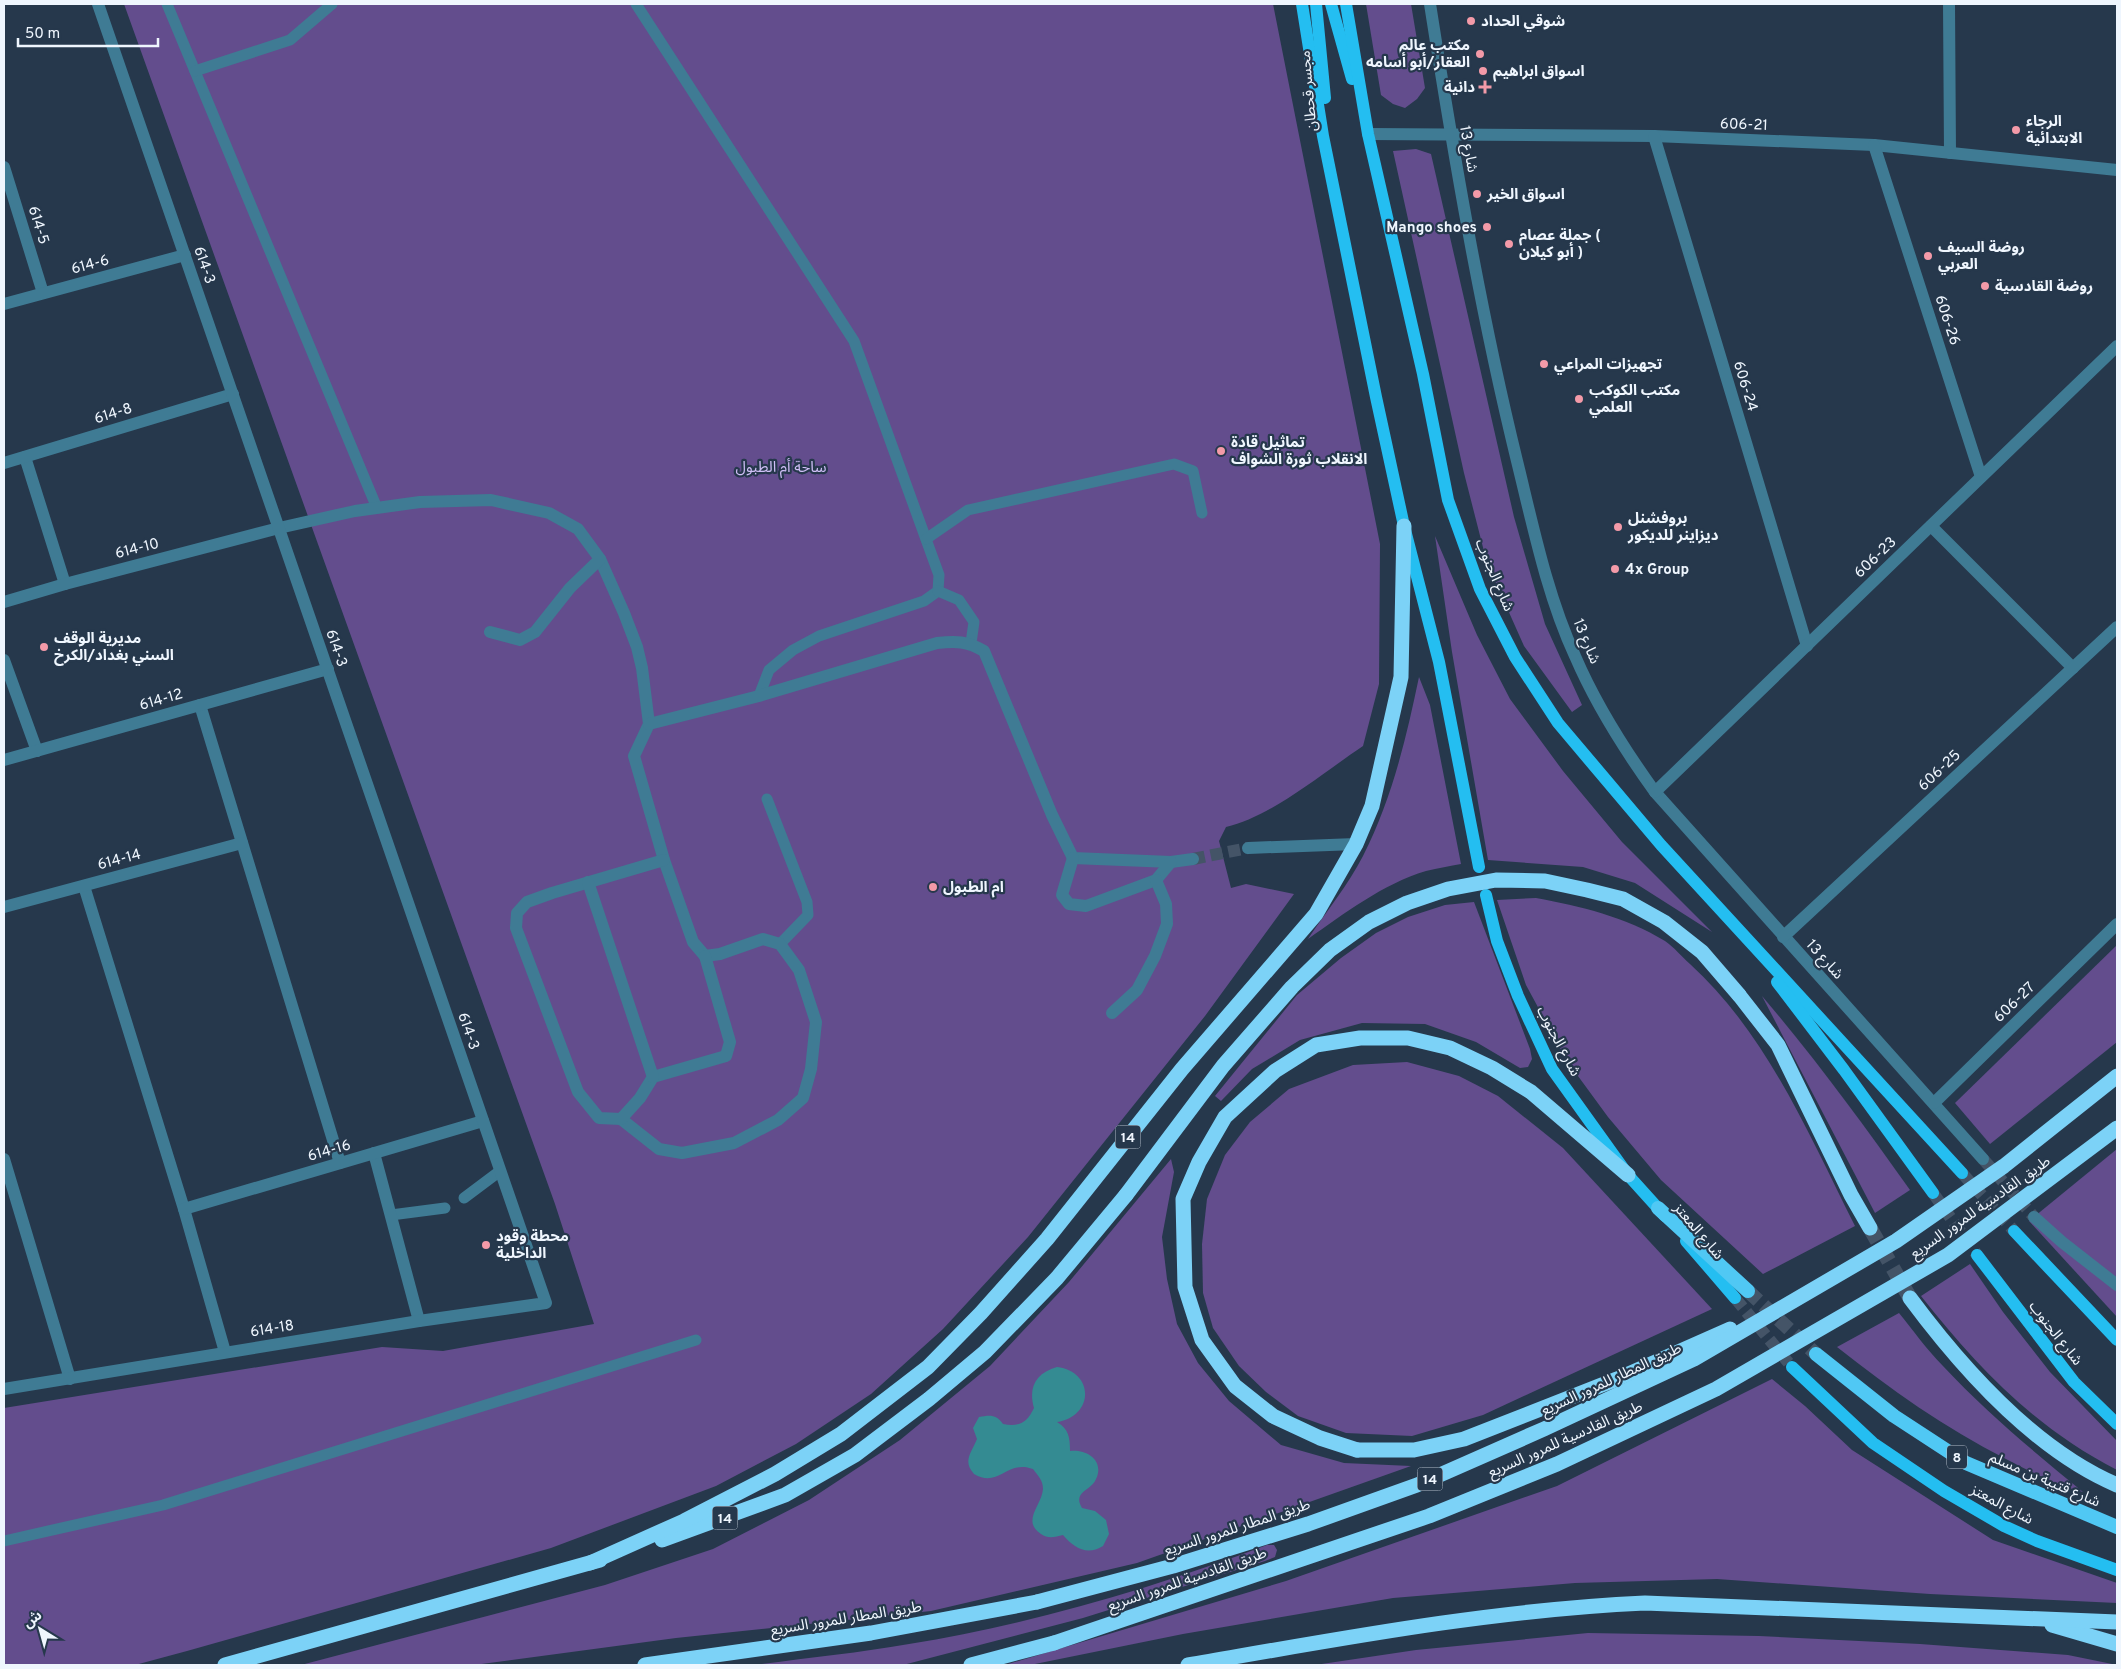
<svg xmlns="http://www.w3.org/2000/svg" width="2121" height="1669" viewBox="0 0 2121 1669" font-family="Overpass,'Noto Sans Arabic',sans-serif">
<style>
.green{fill:#634d8d}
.water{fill:#348b92}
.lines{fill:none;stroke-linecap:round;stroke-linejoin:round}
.minor-tunnel{stroke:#445467;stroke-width:12;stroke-dasharray:12 6;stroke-linecap:butt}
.primary-tunnel{stroke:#445467;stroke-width:12;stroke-dasharray:12 6;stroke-linecap:butt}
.trunk-tunnel{stroke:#445467;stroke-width:14;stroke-dasharray:14 7;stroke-linecap:butt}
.motorway-tunnel{stroke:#445467;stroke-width:15;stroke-dasharray:15 8;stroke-linecap:butt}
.service{stroke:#3f7b94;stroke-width:11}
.minor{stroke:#3f7b94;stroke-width:12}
.primary{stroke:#24bef1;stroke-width:12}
.trunk{stroke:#50c8f4;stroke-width:14}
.motorway{stroke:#7cd2f7;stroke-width:15}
.motorway-bridge{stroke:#7cd2f7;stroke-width:15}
.poi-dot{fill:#f39aa8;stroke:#26384c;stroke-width:2}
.labels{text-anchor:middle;stroke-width:4.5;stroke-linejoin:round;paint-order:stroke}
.shield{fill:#26384c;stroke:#b3bdc9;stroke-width:1}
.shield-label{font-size:14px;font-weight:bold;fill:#eff6fe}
.poi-label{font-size:15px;font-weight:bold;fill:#eff6fe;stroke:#26384c;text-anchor:start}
.street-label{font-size:15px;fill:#eff6fe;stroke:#26384c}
.park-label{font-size:15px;fill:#d0bff7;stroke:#26384c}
</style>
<rect width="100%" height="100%" fill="#26384c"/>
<!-- green -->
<g class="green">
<path d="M124 4H1273L1380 544 1379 684 1363 746C1324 772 1271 817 1226 827L1219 841 1231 888 1246 884 1294 894 1205 1016 1028 1237 943 1329 871 1394 796 1444 716 1486 551 1548 187 1651 135 1665H4V1408L382 1347 443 1351 594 1324 555 1204Z"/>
<path d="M1366 4H1411L1425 88 1417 99 1405 108 1393 104 1381 95Z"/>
<path d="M1416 149 1431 154 1514 517 1545 624 1582 705 1572 712 1524 646 1487 563 1464 473 1393 151Z"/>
<path d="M1435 536 1477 635 1510 699 1563 771 1622 842 1712 932 1635 883 1583 867 1488 860 1452 652Z"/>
<path d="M1419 677 1430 705 1461 864C1450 866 1438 868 1426 871 1383 884 1345 913 1308 939 1326 912 1348 885 1363 856 1392 799 1406 739 1419 677Z"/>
<path d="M1536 898C1580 906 1626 917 1665 941 1674 947 1682 957 1690 964 1767 1034 1809 1135 1855 1226L1763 1274 1661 1180 1608 1117 1567 1061 1526 985 1497 900Z"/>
<path d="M1474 902 1530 1049 1532 1059 1528 1067 1520 1068 1476 1042 1425 1024 1362 1023 1300 1040 1252 1069 1221 1101 1215 1096 1297 995 1341 958 1376 933 1408 917 1445 905Z"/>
<path d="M2117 945V1042L1990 1144 1955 1103Z"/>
<path d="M1762 996C1815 1058 1863 1124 1910 1190L1875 1213Z"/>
<path d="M1407 1062 1459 1076 1498 1096 1563 1148 1712 1309 1483 1415 1412 1436 1346 1433 1298 1416 1266 1392 1239 1366 1213 1328 1203 1293 1202 1244 1207 1199 1225 1155 1250 1122 1289 1089 1353 1065Z"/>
<path d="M2117 1149V1317L2029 1221Z"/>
<path d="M1171 1159 1174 1172 1162 1237 1167 1279 1177 1324 1198 1363 1229 1401 1281 1445 1344 1463 1411 1466 1137 1563 931 1611 676 1638 474 1665H301L605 1585 713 1549 809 1500 900 1440 990 1366 1069 1282Z"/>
<path d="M1970 1264 2003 1312 2050 1372 2117 1441V1470C2035 1428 1977 1367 1921 1296Z"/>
<path d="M1899 1313C1913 1330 1927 1350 1943 1366 1986 1412 2034 1452 2083 1492 2056 1485 2031 1472 2006 1459 1945 1428 1890 1389 1837 1347Z"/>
<path d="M1772 1379 1805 1406 1852 1450 1993 1540 2117 1583V1603L1930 1594 1717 1579 1575 1583 1393 1598 1183 1634 1030 1665H1005L1286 1581 1557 1486Z"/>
<path d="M1267 1545H1274L1277 1550 1275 1557 1265 1561 1083 1618 903 1665H755C806 1658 858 1653 909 1644 1028 1625 1154 1588 1267 1545Z"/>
<path d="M1588 1633 1759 1636 1920 1644 2068 1655 2117 1665H1315L1416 1650Z"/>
</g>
<!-- water -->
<path class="water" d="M1057 1367C1095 1372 1094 1416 1057 1422 1069 1429 1070 1438 1070 1451 1086 1449 1105 1460 1096 1479 1093 1487 1084 1489 1080 1496 1078 1501 1080 1504 1082 1508L1095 1511 1106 1520 1109 1534 1103 1546C1087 1556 1074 1548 1063 1535 1055 1537 1048 1539 1041 1534 1021 1521 1042 1505 1043 1489 1043 1480 1038 1476 1033 1469 1007 1459 999 1489 974 1474 962 1461 972 1452 977 1439L973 1428 979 1417C990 1415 996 1414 1003 1424 1019 1427 1027 1423 1034 1408 1028 1387 1036 1373 1057 1367Z"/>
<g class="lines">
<!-- minor-tunnel -->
<g class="minor-tunnel">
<path d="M1193 859 1248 848"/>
<path d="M1983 1159 2034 1217"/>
</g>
<!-- primary-tunnel -->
<g class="primary-tunnel">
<path d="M1962 1173 2014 1231"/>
<path d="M1933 1193 1977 1255"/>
<path d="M1735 1298 1792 1367"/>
</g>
<!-- trunk-tunnel -->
<path class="trunk-tunnel" d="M1748 1291 1816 1354"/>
<!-- motorway-tunnel -->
<path class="motorway-tunnel" d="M1870 1228 1910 1298"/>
<!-- service -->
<g class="service">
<path d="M167 4 377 508"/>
<path d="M636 4 854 341 939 575 938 591 924 601 819 636 793 650 769 670 759 696"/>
<path d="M195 71 290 40 332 4"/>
<path d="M926 539 968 510 1174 464 1193 471 1202 513"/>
<path d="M938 591 959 600 974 622 971 643"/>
<path d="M767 799 807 902 808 915 780 944"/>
<path d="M464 1198 500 1171"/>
<path d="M391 1215 445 1208"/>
<path d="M4 1541 163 1505 696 1340"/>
</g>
<!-- minor -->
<g class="minor">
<path d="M1430 4C1454 157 1480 310 1517 461 1533 526 1547 595 1575 656 1596 705 1624 749 1655 792L1983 1159"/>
<path d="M1949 4 1950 153"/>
<path d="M1368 134 1654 136 1874 145 2117 170"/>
<path d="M1654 136 1807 646"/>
<path d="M1874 145 1981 477"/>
<path d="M4 167 43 293"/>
<path d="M4 304 185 255"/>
<path d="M25 457 65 584"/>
<path d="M4 463 233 394"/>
<path d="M1931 526 2073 668"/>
<path d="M600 559 624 613 637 647 642 668 649 724 634 756 664 860 693 942 705 956 720 954 763 939 780 944 799 970 816 1022 811 1069 803 1098 778 1120 734 1143 682 1153 659 1149 621 1119"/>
<path d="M4 602 65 584 279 528 355 511 420 502 491 500 549 513 578 529 600 559 570 588 535 632 520 640 490 632"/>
<path d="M4 660 37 751"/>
<path d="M200 705 340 1163"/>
<path d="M649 724 759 696 937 643C956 641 967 641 984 651L1052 815 1073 858 1171 862 1193 859"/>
<path d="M4 760 328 669"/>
<path d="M1655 792 2117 346"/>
<path d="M1248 848 1356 844"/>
<path d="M1073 858 1062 895 1069 904 1086 906 1156 880 1171 862"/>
<path d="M664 860 552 893 527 902 517 913 516 928 578 1092 599 1118 621 1119 640 1098 653 1077 726 1056 730 1042 705 956"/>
<path d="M588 882 653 1077"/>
<path d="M84 886 184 1209 225 1352"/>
<path d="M4 907 242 843"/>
<path d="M1783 937 2117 627"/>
<path d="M1112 1013 1137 990 1155 956 1167 924 1166 904 1156 880"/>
<path d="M1934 1103 2117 924"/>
<path d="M374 1153 419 1321"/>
<path d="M4 1159 70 1379"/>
<path d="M184 1209 483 1121"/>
<path d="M2034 1217 2062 1242 2117 1285"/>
<path d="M4 1389 419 1321 546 1303 98 4"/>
</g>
<!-- primary -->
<g class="primary">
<path d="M1302 4 1323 136 1376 397 1404 526 1439 662 1479 867"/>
<path d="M1316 4 1325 98"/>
<path d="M1331 4 1352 79"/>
<path d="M1346 4 1368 134 1423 374 1448 500 1480 589 1515 657 1558 723 1661 845 1962 1173"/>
<path d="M1486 895 1497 941 1518 996 1552 1069 1628 1175 1665 1216"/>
<path d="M1777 982 1844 1070 1933 1193"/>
<path d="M2014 1231 2117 1340"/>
<path d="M1686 1241 1735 1298"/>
<path d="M1977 1255 2074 1382 2117 1424"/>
<path d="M1792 1367 1873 1443 1944 1491 2004 1526 2037 1541 2117 1570"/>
</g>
<!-- trunk -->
<g class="trunk">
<path d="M1658 1208 1748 1291"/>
<path d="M1816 1354 1894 1416 1966 1463 2117 1527"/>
</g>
<!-- motorway -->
<g class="motorway">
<path d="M1739 995 1778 1045 1851 1195 1870 1228"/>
<path d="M1910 1298C1962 1368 2035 1450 2117 1485"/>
<path d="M1357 1450 1320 1438 1273 1416 1235 1386 1202 1340 1185 1287 1183 1199 1199 1162 1225 1117 1275 1071 1316 1045 1360 1038H1408L1450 1048 1492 1068 1531 1092 1628 1175"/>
<path d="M662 1540 785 1495 855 1455 929 1399 985 1352 1057 1278 1126 1195"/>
<path d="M590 1563 684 1521 775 1474 841 1434 928 1367 981 1313 1047 1239 1182 1069 1316 914 1356 844 1372 806 1401 677 1404 526"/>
<path d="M2052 1625 2117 1644"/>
<path d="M225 1665 600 1560"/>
<path d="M645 1665 871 1633 1037 1602"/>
<path d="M971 1665 1054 1643"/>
<path d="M1188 1665C1339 1639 1491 1610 1645 1603L2117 1622"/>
</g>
<!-- motorway-bridge -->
<g class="motorway-bridge">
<path d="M1126 1195 1223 1066 1292 987 1330 950 1369 922 1407 903 1448 889 1496 880 1545 881 1587 890 1623 899 1664 922 1702 952 1739 995"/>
<path d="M1357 1450H1414L1464 1439 1617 1379 1730 1329"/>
<path d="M1037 1602 1173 1566 1308 1524 1417 1485 1544 1429 1694 1359 1896 1241 2004 1166 2117 1076"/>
<path d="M1054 1643 1429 1516 1557 1464 1716 1389 1948 1255 2117 1128"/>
</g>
</g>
<!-- markers -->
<g class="poi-dot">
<circle cx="1471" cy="21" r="5"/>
<circle cx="1480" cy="54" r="5"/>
<circle cx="1483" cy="71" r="5"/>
<path d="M1482.5 79.5h5v5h5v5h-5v5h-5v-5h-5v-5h5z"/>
<circle cx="2016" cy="130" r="5"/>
<circle cx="1477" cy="194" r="5"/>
<circle cx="1487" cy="227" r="5"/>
<circle cx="1509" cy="244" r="5"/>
<circle cx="1928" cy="256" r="5"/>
<circle cx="1985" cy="286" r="5"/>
<circle cx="1544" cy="364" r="5"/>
<circle cx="1579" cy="399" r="5"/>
<circle cx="1221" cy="451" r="5"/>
<circle cx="1618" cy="527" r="5"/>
<circle cx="1615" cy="569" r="5"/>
<circle cx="44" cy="647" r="5"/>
<circle cx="933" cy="887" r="5"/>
<circle cx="486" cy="1245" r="5"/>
</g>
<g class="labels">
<!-- shield labels -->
<g class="shield">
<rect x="1115.5" y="1125.5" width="25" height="23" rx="4"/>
<rect x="1947" y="1445.5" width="20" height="23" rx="4"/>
<rect x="1417.5" y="1467.5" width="25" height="23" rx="4"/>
<rect x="712.5" y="1506.5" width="25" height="23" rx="4"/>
</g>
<g class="shield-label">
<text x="1128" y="1142">14</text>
<text x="1957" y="1462">8</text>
<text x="1430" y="1484">14</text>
<text x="725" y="1523">14</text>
</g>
<!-- poi labels -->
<g class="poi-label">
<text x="1481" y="26">شوقي الحداد</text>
<text x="1470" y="50" text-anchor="end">مكتب عالم<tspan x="1470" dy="17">العقار/أبو أسامه</tspan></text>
<text x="1493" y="76">اسواق ابراهيم</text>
<text x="1475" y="92" text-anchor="end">دانية</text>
<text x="2026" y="126">الرجاء<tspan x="2026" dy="17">الابتدائية</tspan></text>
<text x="1487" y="199">اسواق الخير</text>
<text x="1477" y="232" text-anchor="end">Mango shoes</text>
<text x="1519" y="240">جملة عصام (<tspan x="1519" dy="17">أبو كيلان )</tspan></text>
<text x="1938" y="252">روضة السيف<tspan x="1938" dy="17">العربي</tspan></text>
<text x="1995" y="291">روضة القادسية</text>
<text x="1554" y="369">تجهيزات المراعي</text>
<text x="1589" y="395">مكتب الكوكب<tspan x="1589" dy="17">العلمي</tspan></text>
<text x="1231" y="447">تماثيل قادة<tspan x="1231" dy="17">الانقلاب ثورة الشواف</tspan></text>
<text x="1628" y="523">بروفشنل<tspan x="1628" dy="17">ديزاينر للديكور</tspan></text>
<text x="1625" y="574">4x Group</text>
<text x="54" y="643">مديرية الوقف<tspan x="54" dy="17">السني بغداد/الكرخ</tspan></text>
<text x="943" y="892">ام الطبول</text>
<text x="496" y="1241">محطة وقود<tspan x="496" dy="17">الداخلية</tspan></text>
</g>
<!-- street labels -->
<g class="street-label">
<text transform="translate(1308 91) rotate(-95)" y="5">مجسر قحطان</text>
<text transform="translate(1744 124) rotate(2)" y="5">606-21</text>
<text transform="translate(1469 149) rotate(80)" y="5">شارع 13</text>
<text transform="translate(39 225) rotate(73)" y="5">614-5</text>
<text transform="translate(90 264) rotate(-15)" y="5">614-6</text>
<text transform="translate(205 265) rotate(71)" y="5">614-3</text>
<text transform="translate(1948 320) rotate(72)" y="5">606-26</text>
<text transform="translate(1746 386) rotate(73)" y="5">606-24</text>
<text transform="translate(113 413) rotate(-17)" y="5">614-8</text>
<text transform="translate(137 548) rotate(-14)" y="5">614-10</text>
<text transform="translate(1875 557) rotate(-44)" y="5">606-23</text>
<text transform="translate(1495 575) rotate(67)" y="5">شارع الجنوب</text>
<text transform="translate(1587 641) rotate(67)" y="5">شارع 13</text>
<text transform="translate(337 648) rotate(71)" y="5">614-3</text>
<text transform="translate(161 699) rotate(-16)" y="5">614-12</text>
<text transform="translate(1939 770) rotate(-43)" y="5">606-25</text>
<text transform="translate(119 859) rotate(-15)" y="5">614-14</text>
<text transform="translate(1825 959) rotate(48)" y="5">شارع 13</text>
<text transform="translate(2014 1002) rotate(-44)" y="5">606-27</text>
<text transform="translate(469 1031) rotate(71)" y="5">614-3</text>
<text transform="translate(1559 1041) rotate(62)" y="5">شارع الجنوب</text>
<text transform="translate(329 1150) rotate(-16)" y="5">614-16</text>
<text transform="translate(1980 1207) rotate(-35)" y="5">طريق القادسية للمرور السريع</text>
<text transform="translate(1699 1231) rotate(50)" y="5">شارع المعتز</text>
<text transform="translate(272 1328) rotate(-9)" y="5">614-18</text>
<text transform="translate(2056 1333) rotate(52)" y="5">شارع الجنوب</text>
<text transform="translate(1611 1379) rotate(-25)" y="5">طريق المطار للمرور السريع</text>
<text transform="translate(1565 1439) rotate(-24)" y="5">طريق القادسية للمرور السريع</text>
<text transform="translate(2045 1479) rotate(23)" y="5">شارع قتيبة بن مسلم</text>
<text transform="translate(2002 1504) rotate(28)" y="5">شارع المعتز</text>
<text transform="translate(1237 1527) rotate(-18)" y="5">طريق المطار للمرور السريع</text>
<text transform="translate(1187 1579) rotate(-19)" y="5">طريق القادسية للمرور السريع</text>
<text transform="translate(846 1618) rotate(-9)" y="5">طريق المطار للمرور السريع</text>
</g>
<!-- park labels -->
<g class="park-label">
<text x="781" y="472">ساحة أم الطبول</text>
</g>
</g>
<!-- border -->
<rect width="2121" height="1669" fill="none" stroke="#eff6fe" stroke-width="10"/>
<!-- north arrow -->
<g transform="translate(40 1629) rotate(323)" stroke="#26384c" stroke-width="4" paint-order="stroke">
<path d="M0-4L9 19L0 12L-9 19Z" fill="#eff6fe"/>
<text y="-8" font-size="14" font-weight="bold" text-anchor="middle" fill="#eff6fe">ش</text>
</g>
<!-- scale -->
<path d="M18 38v8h140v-8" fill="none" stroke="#eff6fe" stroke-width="2.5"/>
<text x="25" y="38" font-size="15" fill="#eff6fe" stroke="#26384c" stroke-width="4" paint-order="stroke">50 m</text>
</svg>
